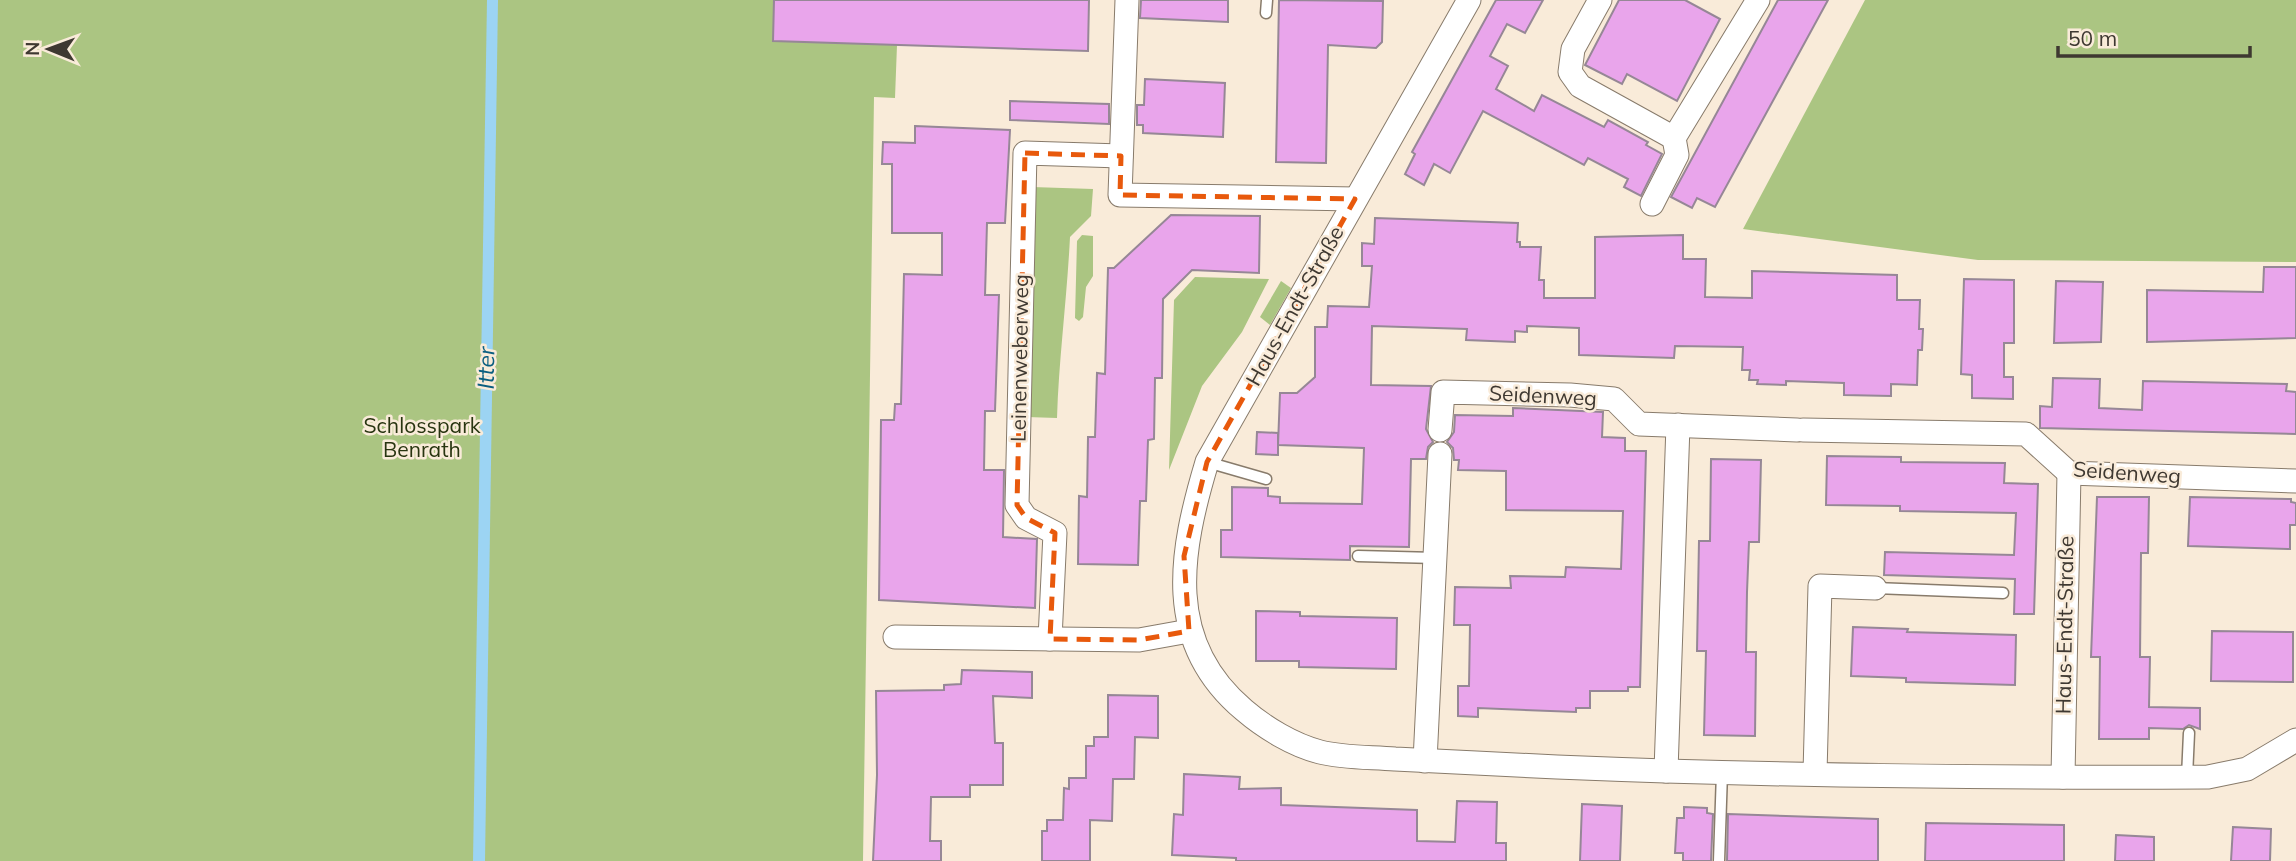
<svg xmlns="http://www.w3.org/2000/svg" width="2296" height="861" viewBox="0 0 2296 861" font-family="Mulish,sans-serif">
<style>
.green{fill:#abc582}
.water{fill:#9cd4f3}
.building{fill:#e9a5eb;stroke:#968796;stroke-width:2}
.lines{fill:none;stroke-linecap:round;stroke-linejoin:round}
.lane-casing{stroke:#887b6b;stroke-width:13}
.street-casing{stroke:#887b6b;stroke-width:25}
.lane{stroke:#fff;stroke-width:10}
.street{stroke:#fff;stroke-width:23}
.marked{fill:none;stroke:#e8590c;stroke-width:5;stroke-dasharray:14 9;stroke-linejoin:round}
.labels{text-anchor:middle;stroke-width:5;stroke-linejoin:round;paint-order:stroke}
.street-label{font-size:21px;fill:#3e3831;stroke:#f9ebd9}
.park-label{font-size:21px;fill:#283510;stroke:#f9ebd9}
.water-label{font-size:23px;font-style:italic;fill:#0a5e80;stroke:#f9ebd9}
</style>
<rect width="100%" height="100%" fill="#f9ebd9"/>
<!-- green -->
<g class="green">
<path d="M0 0H774V41L897 45 895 98 874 97 863 861H0Z"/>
<path d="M1865 0H2296V262L1978 260 1743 229Z"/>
<path d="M1032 187 1093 189 1091 216 1070 237C1067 298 1059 357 1057 418L1027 417Z"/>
<path d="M1082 235 1093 236V276L1086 287 1083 317 1079 321 1075 318 1077 241Z"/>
<path d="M1195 277 1269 279 1242 332 1202 386 1169 470 1174 300Z"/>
<path d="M1281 281 1291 288 1270 325 1260 317Z"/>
</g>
<!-- water -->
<path class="water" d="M487 0H498L485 861H473Z"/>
<!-- building -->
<g class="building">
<path d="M774 0H1089L1088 51 773 41Z"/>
<path d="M1141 0H1228V22L1140 18Z"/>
<path d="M1279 0 1383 1 1382 42 1376 48 1328 45 1326 163 1276 162Z"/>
<path d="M1496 0H1543L1525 33 1507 24 1490 56 1508 66 1496 89 1534 111 1542 95 1604 127 1608 120 1648 142 1646 145 1662 154 1641 196 1624 187 1628 179 1588 158 1584 165 1483 111 1450 173 1434 164 1424 185 1405 174 1415 154 1412 152Z"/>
<path d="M1619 0H1685L1720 19 1677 101 1627 74 1622 84 1585 65Z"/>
<path d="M1778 0H1828L1715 207 1697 198 1692 208 1671 197Z"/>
<path d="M1145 79 1225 83 1223 137 1143 133V125H1137V105H1144Z"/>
<path d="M1010 101 1109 104V124L1010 120Z"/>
<path d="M915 126 1010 130 1005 223H987L985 295H999L995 411H985L984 470H1004L1003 537 1037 539 1035 608 879 600 881 420H894L895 404H901L904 274 942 275V233H892V164H882L883 142 915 143Z"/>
<path d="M1171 215 1260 216 1259 273 1192 270 1163 299 1162 378H1155L1154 439 1148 440 1146 501H1140L1138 565 1078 564 1079 496 1087 497 1088 437H1095L1097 373 1105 374 1108 268H1114Z"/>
<path d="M1375 218 1518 223 1517 242H1520V247H1541L1539 280H1544V298H1595V237L1683 235V259H1706L1705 297 1752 298V271L1897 275V300H1920L1919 329H1923L1922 350H1918L1917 385 1891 384V396L1844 395V383L1786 381V385L1757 384 1758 380H1749L1750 370H1742L1743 347 1675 346 1674 358 1579 355V328L1527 326V332L1515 331V342L1466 340 1467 329 1372 326 1371 385 1431 386 1426 429 1433 442 1428 447 1426 459H1411L1409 547 1350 546V560L1221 557V530H1232V487L1268 488V496L1280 497V503L1362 504 1364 448 1278 445 1280 393H1297L1315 377V327H1327L1328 306 1369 307 1372 266H1362V243L1374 244Z"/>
<path d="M2264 267H2296V338L2147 342V290L2263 292Z"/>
<path d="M1964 279 2014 280V343H2004V377H2013V399L1972 398V375L1961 374Z"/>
<path d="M2056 281 2103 282 2101 342 2054 343Z"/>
<path d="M2053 378 2100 379 2099 408 2142 410 2143 381 2287 384 2286 391 2296 392V434L2040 428V406L2052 407Z"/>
<path d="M1513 408 1603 412 1602 437 1625 438V451H1646L1640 687H1628V691H1590V708H1576V712L1478 708V717L1458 716V686H1469L1470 625H1454L1455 587 1511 588 1510 576 1565 577 1566 567 1621 569 1623 511 1506 510V471L1458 470 1459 460H1454L1453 448 1447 442 1454 432 1455 415 1513 416Z"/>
<path d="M1257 432 1278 433V455L1256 454Z"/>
<path d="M1827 456 1901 457V462L2005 463 2004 483 2038 484 2034 614H2014L2015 579 1884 575 1885 552 2014 555 2016 513 1900 511V506L1826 505Z"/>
<path d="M1711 459 1761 460 1759 542H1749L1747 592 1746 652H1756L1755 736 1704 735 1706 651H1697L1699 541H1710Z"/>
<path d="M2097 497H2149L2148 553H2141L2140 657H2150L2149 707 2200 708V729L2189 725 2183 729 2149 728V739H2099L2100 657H2091Z"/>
<path d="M2190 497 2291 499V502L2296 503V525H2290V549L2188 546Z"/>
<path d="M1256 611 1300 612V616L1397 618 1396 669 1299 667V661H1256Z"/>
<path d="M1853 627 1908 629 1907 632 2016 635 2015 685 1906 682V678L1851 676Z"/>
<path d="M2212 631 2293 632V682L2211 681Z"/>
<path d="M962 670 1032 672V698L993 696 995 743H1003V785H970V797H931L930 841H941V861H873L877 775 876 691 944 690V685L961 684Z"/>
<path d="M1108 695 1158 696V738L1135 737 1134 779H1113L1112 821 1090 820V861H1042V831H1047V820H1063L1064 788 1069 789V778H1086V746H1094V737H1108Z"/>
<path d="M1184 774 1240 777 1239 789 1281 788V805L1417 810V841L1455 842 1457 801 1497 802 1496 843H1506V861H1236V858L1172 855 1174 814 1183 815Z"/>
<path d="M1582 804 1622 806 1620 861H1580Z"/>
<path d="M1684 807 1707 808V813L1713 814 1711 861H1683V853H1675L1677 818H1684Z"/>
<path d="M1728 814 1878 819V861H1727Z"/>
<path d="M1926 823 2064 825V861H1925Z"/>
<path d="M2233 827 2271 829 2270 861H2231Z"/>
<path d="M2116 835 2154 837V861H2115Z"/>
</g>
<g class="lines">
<!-- lane casing -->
<g class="lane-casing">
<g id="lane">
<path d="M1266 13 1267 0"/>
<path d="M1207 462 1266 479"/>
<path d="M1358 556 1436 558"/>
<path d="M1875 588 2003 593"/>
<path d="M2187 777 2189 733"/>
<path d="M1719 861 1722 772"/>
</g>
</g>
<!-- street casing -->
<g class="street-casing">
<g id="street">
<path d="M1127 0 1120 195 1355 199"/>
<path d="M1469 0 1207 462C1180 552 1163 642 1244 710 1265 728 1293 745 1320 752 1344 758 1371 757 1395 759 1449 762 1503 764 1557 767 1774 776 1991 778 2208 777L2247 769 2296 740"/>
<path d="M1600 0 1573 49 1570 72 1580 86 1674 138"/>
<path d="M1652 204 1677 155 1674 138 1758 0"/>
<path d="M1440 430 1443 392 1570 395 1614 399 1639 424 1797 430"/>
<path d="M1803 430 2026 434 2069 473 2296 481"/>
<path d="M895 637 1139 640 1189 631"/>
<path d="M1050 639 1055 533 1026 518 1017 505 1025 153 1121 156"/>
<path d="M1425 761 1440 454"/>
<path d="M1666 771 1678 425"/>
<path d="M1815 773 1820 586 1875 588"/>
<path d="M2063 777 2069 473"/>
</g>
</g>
<!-- lane -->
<use href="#lane" class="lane"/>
<!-- street -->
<use href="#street" class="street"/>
</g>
<!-- marked area -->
<path class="marked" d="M1025 153 1121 156 1120 195 1355 199 1207 462 1184 556 1189 631 1139 640 1050 639 1055 533 1026 518 1017 505Z"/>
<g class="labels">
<!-- street labels -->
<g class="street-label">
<text transform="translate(1295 306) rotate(-61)" y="7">Haus-Endt-Straße</text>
<text transform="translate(1020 358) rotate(-89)" y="7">Leinenweberweg</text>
<text transform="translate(1543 396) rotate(3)" y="7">Seidenweg</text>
<text transform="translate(2127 473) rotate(4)" y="7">Seidenweg</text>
<text transform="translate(2065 625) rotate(-89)" y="7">Haus-Endt-Straße</text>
</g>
<!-- park labels -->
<g class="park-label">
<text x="422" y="433">Schlosspark<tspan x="422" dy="24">Benrath</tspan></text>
</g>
<!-- water labels -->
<g class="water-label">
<text transform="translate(486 368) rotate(-89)" y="8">Itter</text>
</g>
</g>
<!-- north arrow -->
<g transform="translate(49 49) rotate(271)" stroke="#f9ebd9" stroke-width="5" paint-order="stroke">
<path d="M0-5L12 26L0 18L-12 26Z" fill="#3e3831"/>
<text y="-10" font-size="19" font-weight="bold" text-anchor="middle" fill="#3e3831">N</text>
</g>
<!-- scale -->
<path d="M2058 46v10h192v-10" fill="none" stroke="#3e3831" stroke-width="3.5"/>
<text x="2068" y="46" font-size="21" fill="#3e3831" stroke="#f9ebd9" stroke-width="5" paint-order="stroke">50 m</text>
</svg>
